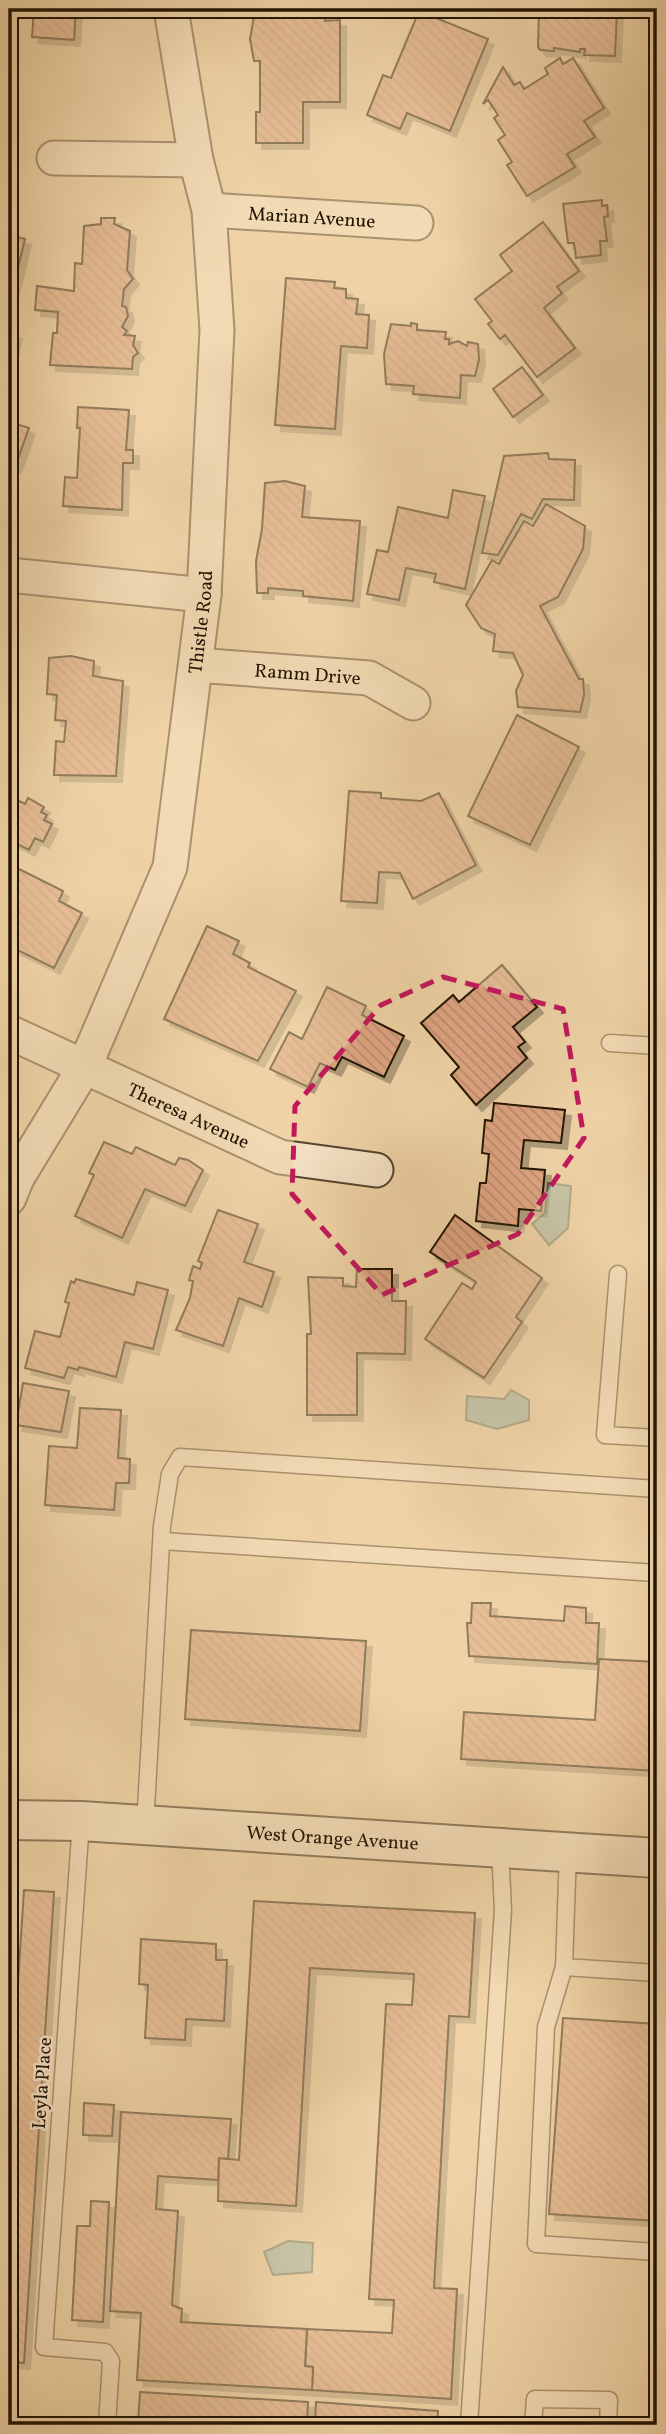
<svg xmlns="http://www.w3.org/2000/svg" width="666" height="2434" viewBox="0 0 666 2434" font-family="Vollkorn,serif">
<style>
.water{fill:#9ab7ab;stroke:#697568;stroke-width:2}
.building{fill:url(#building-back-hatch);stroke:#201303;stroke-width:2;filter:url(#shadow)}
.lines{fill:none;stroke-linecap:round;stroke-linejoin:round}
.lane-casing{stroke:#54432c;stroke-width:19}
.street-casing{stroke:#54432c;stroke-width:37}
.secondary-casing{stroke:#201303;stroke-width:42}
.lane{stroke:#f5e2c5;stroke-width:16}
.street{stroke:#f5e2c5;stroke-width:33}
.secondary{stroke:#f5e2c5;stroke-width:38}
.marked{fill:none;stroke:#c2185b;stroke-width:5;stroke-dasharray:14 9;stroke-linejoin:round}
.labels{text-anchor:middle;stroke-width:5;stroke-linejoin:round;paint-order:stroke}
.street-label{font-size:19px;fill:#201303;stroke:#f5e2c5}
</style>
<defs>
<pattern id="building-back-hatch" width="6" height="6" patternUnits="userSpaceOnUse" patternTransform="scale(1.75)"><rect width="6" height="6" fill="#dea481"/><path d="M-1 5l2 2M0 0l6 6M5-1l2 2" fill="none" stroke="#be8c6e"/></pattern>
<filter id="shadow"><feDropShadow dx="6" dy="6" stdDeviation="0" flood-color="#0004"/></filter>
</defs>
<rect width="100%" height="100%" fill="#efd3a6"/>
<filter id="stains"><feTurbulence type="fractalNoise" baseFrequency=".00286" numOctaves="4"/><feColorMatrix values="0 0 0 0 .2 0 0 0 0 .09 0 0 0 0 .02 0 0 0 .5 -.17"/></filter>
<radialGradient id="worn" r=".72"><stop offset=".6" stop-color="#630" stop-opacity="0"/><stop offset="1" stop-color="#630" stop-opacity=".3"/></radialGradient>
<!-- water -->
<g class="water">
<path d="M548 1183 571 1186 568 1228 549 1245 532 1224 545 1213Z"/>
<path d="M511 1390 529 1400V1420L497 1429 466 1420 467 1396 504 1399Z"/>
<path d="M288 2241 313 2243 312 2272 273 2275 264 2252Z"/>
</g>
<!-- building -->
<g class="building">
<path d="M34 9H76L74 40 32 37Z"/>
<path d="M587 9 617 11 615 56 584 55 585 49H580V52L554 48V51L540 50 538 47 539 12 587 14Z"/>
<path d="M419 11 488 39 450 131 407 113 400 129 367 115 383 75 391 78Z"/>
<path d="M307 14H325V21L340 20V102H303V143H256V112H260V61H254L250 39 254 16 307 17Z"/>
<path d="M560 58 563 64 573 58 604 108 584 121 595 137 567 154 575 167 527 196 507 165 512 162 498 140 505 135 494 118 498 115 488 100 483 104 503 67 514 85 520 82 524 89 548 74 545 68Z"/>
<path d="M602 200V206L607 205 608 216 604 217 607 241H600L601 255 576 258 574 243H568L563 204Z"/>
<path d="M101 218H115L114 224 130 231 127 270 133 279 124 289 122 306 126 307 128 316 122 327 127 331 124 335 135 336 133 345 138 353 133 357 132 369 50 365 53 333H57L58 312 35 310 37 286 74 291 75 263 82 264 84 226 101 224Z"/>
<path d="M543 222 579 271 557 287 562 293 544 308 575 348 537 377 505 335 500 339 488 324 492 321 475 299 512 271 500 255Z"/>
<path d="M9 235 25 239 9 305Z"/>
<path d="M286 278 335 282 334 288 346 289V298L358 299 356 314 369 315 367 348 341 346 335 429 275 425Z"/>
<path d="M411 323 417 324V330L446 332 445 339H449V344L458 341 467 346 468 342 478 344 479 360 475 376 461 375 460 398 413 394 414 386 386 384 384 354 391 324 411 326Z"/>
<path d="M9 331 16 333 9 364Z"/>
<path d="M522 367 543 395 513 417 493 389Z"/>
<path d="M78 407 129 410 126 450H133V463H123L122 510 63 506 65 477 77 478 80 428H77Z"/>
<path d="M9 422 29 428 15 467 9 464Z"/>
<path d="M548 453 549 459 575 460 574 500 543 499 532 519 521 514 498 555 482 553 504 456Z"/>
<path d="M285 481 305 486 302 517 360 521 353 601 303 596V591L268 588V593H257L256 561 262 529 265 483Z"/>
<path d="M453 490 485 496 465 589 434 582 436 574 406 568 399 600 367 594 377 550 388 552 398 507 448 518Z"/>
<path d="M546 504 585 526 583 549 558 597 540 606 579 679H583L584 695 580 712 518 707 516 691 523 675 513 653 493 651 495 634 481 628 466 605 492 560 499 564 524 521 533 526Z"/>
<path d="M71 656 94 661 93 676 123 681 116 776 54 775 56 741 64 742 66 721 55 720 57 695 47 694 49 658Z"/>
<path d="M517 715 579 747 530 845 468 816Z"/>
<path d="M349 791 381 793V798L421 801 439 793 476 865 413 899 400 873 379 872 377 903 341 901Z"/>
<path d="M13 798 25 804 28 798 44 807 41 812 47 815 44 820 52 824 43 842 35 838 29 850 9 840V808Z"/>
<path d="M9 864 63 891 59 901 82 913 54 968 9 946Z"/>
<path d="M207 926 239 941 233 954 250 963 248 967 296 991 258 1061 164 1019Z"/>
<path d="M502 965 537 1007 513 1027 525 1042 518 1047 527 1058 476 1105 451 1075 459 1067 421 1023 453 995 459 1002Z"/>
<path d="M327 987 366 1006 362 1015 404 1036 384 1077 342 1057 335 1070 320 1063 308 1087 270 1069 289 1032 302 1039Z"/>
<path d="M494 1103 565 1110 561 1143 524 1140 521 1168 545 1170 541 1211 519 1209 518 1226 476 1221 480 1183H486L489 1154 482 1153 485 1120 492 1121Z"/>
<path d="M104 1142 132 1154 136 1147 175 1165 179 1158 188 1160 203 1170 185 1206 145 1189 122 1238 75 1216 94 1175 89 1173Z"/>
<path d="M218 1210 258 1224 244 1262 274 1272 262 1307 239 1298 223 1346 176 1330 190 1298 193 1281 189 1280 193 1266 200 1269 202 1263 198 1261Z"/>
<path d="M455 1215 542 1278 516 1317 522 1322 484 1378 425 1339 462 1283 472 1289 476 1282 430 1252Z"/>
<path d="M357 1269H392V1301H406L405 1354 357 1353V1415H307V1334H311L308 1277 343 1278V1286L356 1287Z"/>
<path d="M76 1279 134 1295 137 1282 168 1290 153 1349 125 1342 116 1377 79 1367 78 1370 68 1367 64 1378 25 1368 35 1331 60 1337 69 1303 65 1302 71 1281 74 1283Z"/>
<path d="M23 1383 69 1391 61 1432 16 1425Z"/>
<path d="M80 1408 121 1410 118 1458 130 1459 129 1483H116L114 1510 45 1505 49 1446 77 1448Z"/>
<path d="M472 1603H491L490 1616 564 1621 565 1606 586 1608V1623H599L597 1664 469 1656 467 1623H471Z"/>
<path d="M191 1630 366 1641 360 1731 185 1719Z"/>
<path d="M599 1659 657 1662V1771L461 1759 464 1712 595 1720Z"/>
<path d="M24 1890 54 1892 24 2363 9 2362V2121Z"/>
<path d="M254 1901 475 1913 469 2017 449 2016 434 2288 457 2289 451 2399 312 2390 313 2367 305 2366 307 2329 392 2333 394 2300 369 2299 386 2004 412 2005 414 1974 310 1968 296 2206 218 2201 219 2158 239 2160Z"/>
<path d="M141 1939 216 1944V1960H227L224 2021 186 2019 185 2040 145 2038 148 1985 139 1984Z"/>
<path d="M563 2018 657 2024V2221L549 2214Z"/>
<path d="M84 2103 114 2105 112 2136 83 2135Z"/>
<path d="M121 2112 231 2119 228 2159 219 2158 218 2180 158 2176 156 2209 178 2211 172 2305 182 2309 181 2322 307 2329 305 2366 313 2367 312 2390 137 2380 141 2313 110 2311Z"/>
<path d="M91 2201 109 2202 103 2322 72 2320 77 2226H90Z"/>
<path d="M140 2392 308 2402 307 2425 138 2423Z"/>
<path d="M316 2402 438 2411 437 2425H315Z"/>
</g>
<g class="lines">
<!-- lane casing -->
<g class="lane-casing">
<g id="lane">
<path d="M610 1043 657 1046"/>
<path d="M618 1274 605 1435 657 1438"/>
<path d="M162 1541 657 1573"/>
<path d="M81 1821 44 2347 105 2352 111 2361 107 2425"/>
<path d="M145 1826 162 1526 170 1474 180 1457 657 1489"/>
<path d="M568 1852 564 1967 657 1973"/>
<path d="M564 1967 546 2027 536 2244 657 2252"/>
<path d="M469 2425 503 1910 500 1848"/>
<path d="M533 2425 535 2399 609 2400 608 2425"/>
</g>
</g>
<!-- street casing -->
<g class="street-casing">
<g id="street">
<path d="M54 158 196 160"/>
<path id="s1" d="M209 210 416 223"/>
<path d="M9 575 204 595"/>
<path id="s2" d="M196 665 369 678 413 703"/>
<path id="s3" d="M9 1032 280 1157 376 1170"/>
<path id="s4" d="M9 1198 17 1178 84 1068 170 867 204 595 217 330 209 210 196 160 171 9"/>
</g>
</g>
<!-- secondary casing -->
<g class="secondary-casing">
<g id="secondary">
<path id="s5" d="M9 1820 81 1821 657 1858"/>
</g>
</g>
<!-- lane -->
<use href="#lane" class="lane"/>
<!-- street -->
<use href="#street" class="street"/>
<!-- secondary -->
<use href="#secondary" class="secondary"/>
</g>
<!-- marked area -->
<path d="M0 0H666V2434H0ZM443 977 563 1009 584 1138 518 1234 382 1295 292 1194 295 1106 381 1005Z" fill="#efd3a6" fill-opacity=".55" fill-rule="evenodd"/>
<path class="marked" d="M443 977 563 1009 584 1138 518 1234 382 1295 292 1194 295 1106 381 1005Z"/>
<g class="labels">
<!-- street labels -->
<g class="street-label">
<text dy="7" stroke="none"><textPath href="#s1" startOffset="103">Marian Avenue</textPath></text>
<text dy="7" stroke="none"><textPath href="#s4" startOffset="616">Thistle Road</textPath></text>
<text dy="7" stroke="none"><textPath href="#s2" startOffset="112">Ramm Drive</textPath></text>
<text dy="7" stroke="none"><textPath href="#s3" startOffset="198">Theresa Avenue</textPath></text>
<text dy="7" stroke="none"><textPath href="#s5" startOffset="324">West Orange Avenue</textPath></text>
<text transform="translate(41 2083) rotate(-86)" y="7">Leyla Place</text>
</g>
</g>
<!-- margin -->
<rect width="666" height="2434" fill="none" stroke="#efd3a6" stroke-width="35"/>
<rect x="10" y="10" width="645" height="2413" fill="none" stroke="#201303" stroke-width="3.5"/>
<rect x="18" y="18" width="631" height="2399" fill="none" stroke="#201303" stroke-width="2"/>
<rect width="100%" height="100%" filter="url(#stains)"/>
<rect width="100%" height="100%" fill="url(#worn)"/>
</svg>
